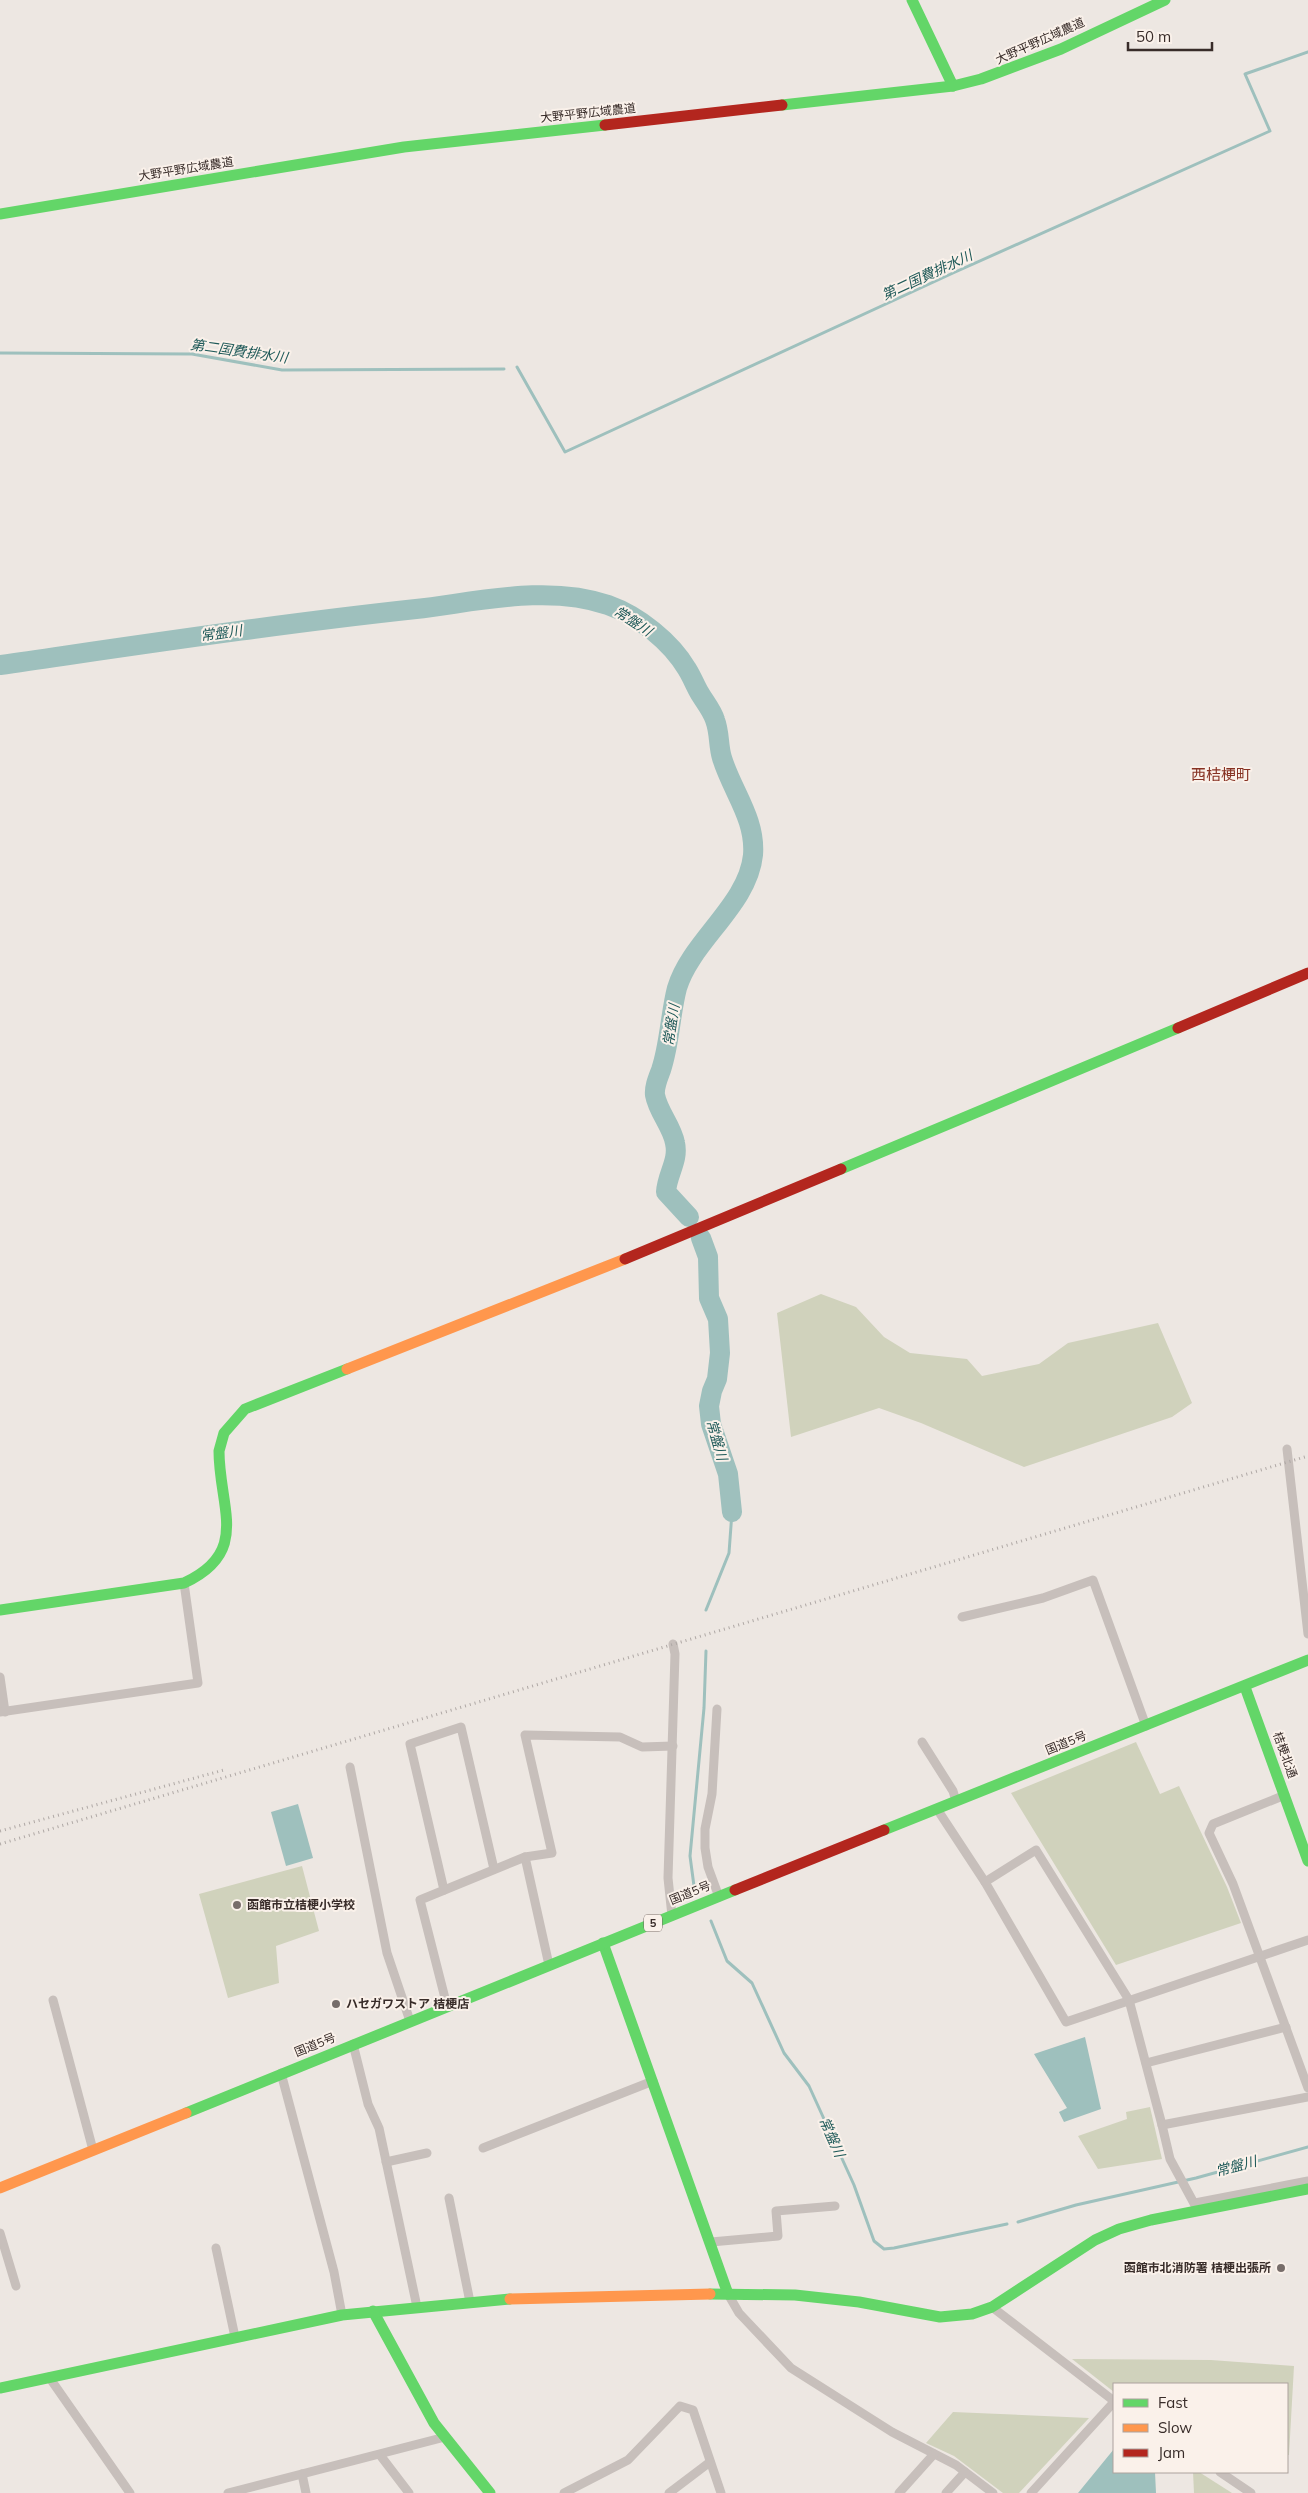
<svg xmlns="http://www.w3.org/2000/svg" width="1308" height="2493" viewBox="0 0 1308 2493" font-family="Mulish,'Noto Sans JP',sans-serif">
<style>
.green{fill:#d0d2bc}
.water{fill:#9ec0bd}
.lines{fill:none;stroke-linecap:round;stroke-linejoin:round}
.stream{stroke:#9ec0bd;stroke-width:3}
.river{stroke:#9ec0bd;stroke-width:20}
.street{stroke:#c7bfbb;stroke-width:9}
.fast{stroke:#63d668;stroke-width:11}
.slow{stroke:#ff974d;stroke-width:11}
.jam{stroke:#b3261e;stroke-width:11}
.rail{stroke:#afa8a5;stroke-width:3;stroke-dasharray:1 4;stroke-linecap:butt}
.poi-dot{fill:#776d6a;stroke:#faf1ea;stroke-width:2}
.labels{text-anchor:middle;stroke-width:4;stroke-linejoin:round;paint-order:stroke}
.shield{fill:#faf1ea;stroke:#726763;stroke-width:1}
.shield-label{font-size:11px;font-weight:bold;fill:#382c29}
.street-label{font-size:12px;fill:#382c29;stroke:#faf1ea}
.poi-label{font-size:12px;font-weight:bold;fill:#382c29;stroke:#faf1ea;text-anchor:start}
.water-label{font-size:14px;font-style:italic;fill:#1e5958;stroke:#faf1ea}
.quarter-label{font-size:15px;fill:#863122;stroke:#faf1ea}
</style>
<rect width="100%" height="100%" fill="#ede7e2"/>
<!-- green -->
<g class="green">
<path d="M821 1294 856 1307 884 1337 910 1353 967 1359 982 1376 1039 1364 1068 1343 1158 1323 1192 1403 1172 1417 1024 1467 921 1423 879 1408 791 1437 777 1313Z"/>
<path d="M1136 1742 1160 1794 1179 1786 1227 1887 1241 1923 1116 1965 1011 1793Z"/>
<path d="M302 1866 319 1931 276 1946 279 1983 228 1998 199 1894Z"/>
<path d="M1150 2107 1162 2159 1098 2169 1078 2136 1127 2119 1126 2112Z"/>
<path d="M1072 2359 1211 2360 1294 2366 1289 2455H1287V2384H1114V2392Z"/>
<path d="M953 2412 1089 2418 1019 2493H1003L954 2456 926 2443Z"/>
<path d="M1193 2472H1199L1232 2493H1194Z"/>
</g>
<!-- water -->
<g class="water">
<path d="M298 1804 313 1858 286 1866 271 1812Z"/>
<path d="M1085 2037 1101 2109 1064 2122 1059 2112 1067 2108 1034 2054Z"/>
<path d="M1114 2449V2472H1155L1156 2493H1078Z"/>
</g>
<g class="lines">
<!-- stream -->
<g class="stream">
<path d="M0 353 192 354 282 370 504 369"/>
<path d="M517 367 565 452 953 273 1270 131 1245 74 1308 52"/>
<path d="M706 1610 729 1553 732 1512"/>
<path d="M694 1886 690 1856 704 1708 706 1651"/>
<path d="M711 1921 727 1961 752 1983 784 2053 809 2086 854 2185 874 2241 884 2249 894 2248 1007 2224"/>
<path d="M1018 2222 1076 2205 1196 2178 1308 2147"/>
</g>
<!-- river -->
<g class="river">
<path d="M0 665C139 645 277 624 416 609 477 602 548 584 608 605 639 616 671 642 687 669 692 677 695 685 699 692 704 701 712 710 715 720 720 733 718 745 722 758 732 791 756 819 753 855 748 905 691 941 677 988 670 1015 670 1043 661 1070 658 1078 654 1087 655 1095 658 1112 672 1126 675 1143 679 1161 667 1174 666 1192L689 1217"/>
<path d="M701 1238 708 1257 709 1298 718 1319 720 1353 717 1379 712 1391 709 1406 711 1424 728 1474 732 1512"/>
</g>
<!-- street -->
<g class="street">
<path d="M1287 1449 1308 1634"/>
<path d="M962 1617 1043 1598 1093 1580 1146 1726"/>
<path d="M0 1677 5 1712"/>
<path d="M717 1709 712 1794 705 1829V1848L708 1867 719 1897"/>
<path d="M0 1712 198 1683 184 1583"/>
<path d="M922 1742 953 1791 956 1801"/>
<path d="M350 1767 387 1953 410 2021"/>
<path d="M1285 1795 1213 1824 1209 1833 1233 1884 1308 2088"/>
<path d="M937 1809 985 1882 1066 2022 1308 1940"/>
<path d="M525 1857 549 1965"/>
<path d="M985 1882 1036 1850 1129 2000 1162 2125 1308 2097"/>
<path d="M444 1890 410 1744 461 1727 494 1869"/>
<path d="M672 1916 668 1878 675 1654 673 1644"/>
<path d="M53 2000 93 2150"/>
<path d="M447 2006 420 1900 525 1857 552 1853 525 1735 620 1737 642 1747 673 1746"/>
<path d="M353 2044 368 2104 379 2128 417 2307"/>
<path d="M1146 2063 1286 2027"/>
<path d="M281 2073 334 2272 342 2315"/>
<path d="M1162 2125 1170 2159 1196 2207"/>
<path d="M483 2148 653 2081"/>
<path d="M386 2162 427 2153"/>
<path d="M449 2198 470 2302"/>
<path d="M1195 2203 1308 2181"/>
<path d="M0 2233 16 2286"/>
<path d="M711 2242 778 2236 776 2211 835 2206"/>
<path d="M216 2248 235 2337"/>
<path d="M728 2294 739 2313 791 2368 892 2432 956 2465 993 2493"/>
<path d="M992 2307 1114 2401"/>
<path d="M49 2377 130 2493"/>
<path d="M380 2455 409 2493"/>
<path d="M1220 2472 1251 2493"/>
<path d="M302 2474 306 2493"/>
<path d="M228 2493 445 2437"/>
<path d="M564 2493 628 2460 680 2406 693 2410 721 2493"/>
<path d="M669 2493 710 2462"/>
<path d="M899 2493 934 2454"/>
<path d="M946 2493 965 2472"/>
<path d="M1031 2493 1114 2402"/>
</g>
<!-- fast -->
<g class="fast">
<path d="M912 0 953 86"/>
<path d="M782 105 953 86 981 79 1061 49 1165 0"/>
<path d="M0 214 404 147 605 125"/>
<path d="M841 1169 1178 1028"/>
<path d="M0 1610 184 1583C251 1552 219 1508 219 1451L224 1433 245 1409 347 1369"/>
<path d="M1245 1687 1308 1861"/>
<path d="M884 1830 1308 1660"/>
<path d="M603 1943 728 2294"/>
<path d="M186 2113 735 1890"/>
<path d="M710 2294 795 2295 859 2302 940 2317 972 2314 992 2307 1095 2240 1119 2229 1151 2220 1308 2189"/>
<path d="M373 2311 434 2423 490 2493"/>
<path d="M0 2388 342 2315 510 2299"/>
</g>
<!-- slow -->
<g class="slow">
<path d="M347 1369 625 1259"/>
<path d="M0 2188 186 2113"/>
<path d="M510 2299 710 2294"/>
</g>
<!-- jam -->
<g class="jam">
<path d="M605 125 782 105"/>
<path d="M1178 1028 1308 973"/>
<path d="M625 1259 841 1169"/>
<path d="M735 1890 884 1830"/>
</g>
<!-- rail -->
<g class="rail">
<path d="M0 1831 224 1770"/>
<path d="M0 1844 1308 1456"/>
</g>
</g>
<!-- markers -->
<g class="poi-dot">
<circle cx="237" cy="1905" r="5"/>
<circle cx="336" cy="2004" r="5"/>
<circle cx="1281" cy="2268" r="5"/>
</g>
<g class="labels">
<!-- shield labels -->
<rect class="shield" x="644" y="1914.5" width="18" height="17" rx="4"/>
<g class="shield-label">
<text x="653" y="1927">5</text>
</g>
<!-- street labels -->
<g class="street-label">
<text transform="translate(1040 41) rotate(-24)" y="4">大野平野広域農道</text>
<text transform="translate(588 113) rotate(-6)" y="4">大野平野広域農道</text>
<text transform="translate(186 169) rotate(-9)" y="4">大野平野広域農道</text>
<text transform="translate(1066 1743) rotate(-22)" y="4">国道5号</text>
<text transform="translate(1285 1755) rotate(70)" y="4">桔梗北通</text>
<text transform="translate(690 1893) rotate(-22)" y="4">国道5号</text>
<text transform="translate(315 2045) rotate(-22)" y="4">国道5号</text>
</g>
<!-- poi labels -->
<g class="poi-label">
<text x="247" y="1909">函館市立桔梗小学校</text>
<text x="346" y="2008">ハセガワストア 桔梗店</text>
<text x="1271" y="2272" text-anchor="end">函館市北消防署 桔梗出張所</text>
</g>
<!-- water labels -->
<g class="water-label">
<text transform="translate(927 275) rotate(-25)" y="5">第二国費排水川</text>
<text transform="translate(239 351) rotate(8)" y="5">第二国費排水川</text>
<text transform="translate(633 621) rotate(33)" y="5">常盤川</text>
<text transform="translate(221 633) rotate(-8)" y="5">常盤川</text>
<text transform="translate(671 1025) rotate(-81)" y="5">常盤川</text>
<text transform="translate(717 1440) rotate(74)" y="5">常盤川</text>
<text transform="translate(832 2137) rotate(66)" y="5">常盤川</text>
<text transform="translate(1236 2166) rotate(-15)" y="5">常盤川</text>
</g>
<!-- quarter labels -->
<g class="quarter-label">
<text x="1221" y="780">西桔梗町</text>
</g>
</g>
<!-- legend -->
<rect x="1113" y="2383" width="175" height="90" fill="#faf1ea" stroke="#aca29d"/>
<rect x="1123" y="2399" width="25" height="8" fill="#63d668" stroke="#aca29d"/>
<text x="1158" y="2408" font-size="15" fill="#382c29">Fast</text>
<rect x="1123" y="2424" width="25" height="8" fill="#ff974d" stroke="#aca29d"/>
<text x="1158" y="2433" font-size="15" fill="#382c29">Slow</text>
<rect x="1123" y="2449" width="25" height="8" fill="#b3261e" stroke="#aca29d"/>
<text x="1158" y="2458" font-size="15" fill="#382c29">Jam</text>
<!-- scale -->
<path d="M1128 42v8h84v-8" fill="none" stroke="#382c29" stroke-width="2.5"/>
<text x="1136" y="42" font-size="15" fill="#382c29" stroke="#faf1ea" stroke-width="4" paint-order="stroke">50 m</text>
</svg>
